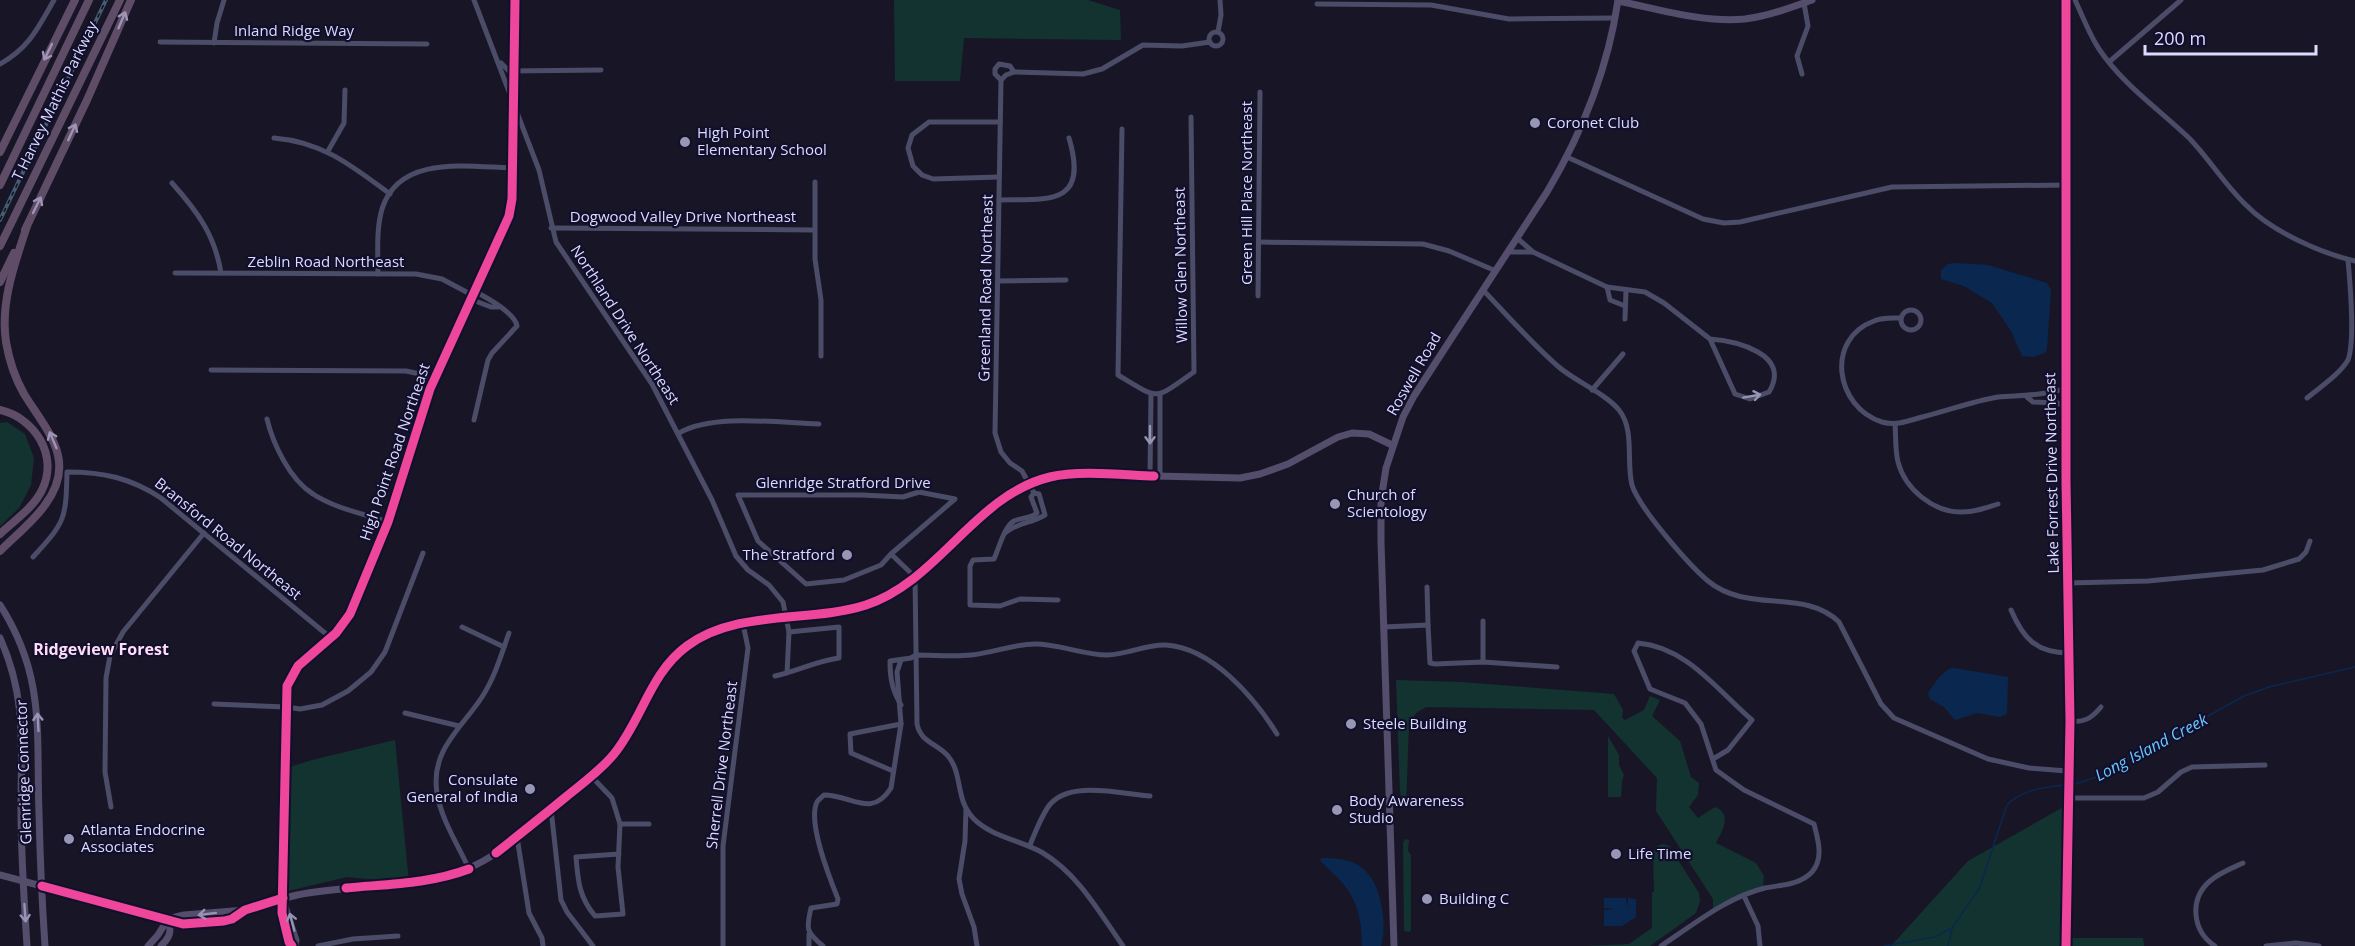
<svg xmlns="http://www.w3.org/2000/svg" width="2355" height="946" viewBox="0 0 2355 946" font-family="'Open Sans',sans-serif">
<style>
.green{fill:#133331}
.water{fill:#0a284f}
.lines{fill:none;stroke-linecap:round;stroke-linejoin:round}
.stream{stroke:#0a284f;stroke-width:1.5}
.minor{stroke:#4b4c67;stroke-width:5}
.major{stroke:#544d6c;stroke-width:7}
.highway{stroke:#5f4d68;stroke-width:8}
.rail-casing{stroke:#445d6f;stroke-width:4}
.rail{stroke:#120f2d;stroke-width:1.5;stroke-dasharray:4.5;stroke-linecap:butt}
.cycleway-casing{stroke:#120f2d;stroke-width:13}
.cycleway{stroke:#ed469a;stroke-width:9}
.oneway{stroke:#9e94b4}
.oneway2{stroke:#9494b3}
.oneway3{stroke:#9894b6}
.poi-dot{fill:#9796b3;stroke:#120f2d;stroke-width:2}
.labels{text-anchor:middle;stroke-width:4.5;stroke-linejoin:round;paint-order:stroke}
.street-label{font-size:15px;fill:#dcdbff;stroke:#120f2d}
.poi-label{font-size:15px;fill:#dcdbff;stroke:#120f2d;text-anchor:start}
.neighbourhood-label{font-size:16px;font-weight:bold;fill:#ffddf6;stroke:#120f2d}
.water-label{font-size:16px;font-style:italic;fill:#69c7ff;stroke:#120f2d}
</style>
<rect width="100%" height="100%" fill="#181626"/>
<!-- green -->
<g class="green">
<path d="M894 0H1088L1120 10 1121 40 964 38 960 81H895Z"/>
<path d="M7 422 25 434 34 458 31 485 19 508 0 526V423Z"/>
<path d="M1396 680 1461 682 1614 694 1623 710 1622 718 1625 720 1644 710 1650 696 1660 700 1652 716 1680 741 1691 777 1699 783 1698 795 1689 807 1698 818 1715 807C1733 814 1722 831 1716 843L1756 863 1764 876 1763 886 1713 912V899L1656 811 1657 778 1594 710 1426 707 1416 713 1409 725 1406 805 1402 802 1400 791Z"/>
<path d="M1608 736 1619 755V765L1624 775 1622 781 1621 797H1608Z"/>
<path d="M395 740 409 883 347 877 288 891 289 802 280 770 312 760Z"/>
<path d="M2067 805 2065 938H2143L2144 946H1891L1968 861Z"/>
<path d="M1405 839 1409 840 1408 851 1411 855V930L1409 932 1404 931V927L1403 843Z"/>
<path d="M1663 844 1669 846 1699 893 1700 901 1696 913 1650 946H1586L1629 944 1652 928V892H1654L1653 852 1657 846Z"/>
</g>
<!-- water -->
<g class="water">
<path d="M1955 263 1988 265 2047 283 2051 290 2047 349 2045 353 2033 357 2022 356 2011 331 1992 303 1964 286 1941 279V270L1948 264Z"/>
<path d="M1953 668 2008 677 2007 714 2000 717 1977 713 1955 720 1944 707 1930 699 1928 693C1934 685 1943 669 1953 668Z"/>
<path d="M1322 858C1334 858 1348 859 1358 865 1381 878 1388 923 1381 946H1362C1362 918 1357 897 1337 877 1331 871 1325 866 1320 860Z"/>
<path d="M1604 898H1626L1627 908 1628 898 1636 899V917L1622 926H1604V910L1616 909 1604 908Z"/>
</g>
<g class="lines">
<!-- stream -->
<g class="stream">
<path d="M2072 785 2100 776 2121 761 2156 745 2244 696 2269 687 2355 667"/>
<path d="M1884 946 1935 937 1952 928 1979 889 2007 805C2021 790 2047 786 2068 785"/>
<path d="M1948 946 1952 929"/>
</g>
<!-- minor -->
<g class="minor">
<path d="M474 0 539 170 556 242 652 384 712 500 736 556 748 570 769 585 783 602 789 632 787 673"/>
<path d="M2075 0C2083 17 2089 34 2099 49 2123 85 2160 110 2190 139 2210 160 2225 185 2246 205 2271 231 2320 253 2355 261"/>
<path d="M1317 4 1431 5 1509 19 1615 18"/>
<path d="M1218 32 1221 15 1220 0"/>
<circle cx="1216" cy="39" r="7"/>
<path d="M160 42 427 44"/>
<path d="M214 43 217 23 224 0"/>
<path d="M2109 62 2181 0"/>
<path d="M501 63 509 71 601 70"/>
<path d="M0 64C29 48 38 28 54 0"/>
<path d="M1802 74 1797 56 1808 26 1804 3"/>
<path d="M1001 80 995 433 1001 452 1010 463 1022 471 1034 493 1039 494 1045 515C1032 523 1016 523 1005 533"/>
<path d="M1001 80 1006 75 1014 72 1083 74 1102 69 1143 45 1182 46 1210 42"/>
<path d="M1001 80 995 74V69L999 64 1010 66 1014 72"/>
<path d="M1122 129 1118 375C1161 401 1153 400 1194 372L1191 117"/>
<path d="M274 138C323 142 352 166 390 194"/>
<path d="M328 151 344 123 345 90"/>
<path d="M1567 157 1703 219 1724 223 1740 222 1892 187 2066 185"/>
<path d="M999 177 933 179 922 175 913 166 908 148 912 135 929 122H1000"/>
<path d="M815 182V259L821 300V356"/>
<path d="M172 183C197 211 215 235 221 273"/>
<path d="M999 200C1049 199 1089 206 1069 138"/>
<path d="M551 228 814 230"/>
<path d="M1517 238 1533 252"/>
<path d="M1259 242 1423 244 1449 251 1496 271"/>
<path d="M1508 252H1533L1607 287 1645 292 1664 303 1710 339 1735 394 1750 399 1769 392C1792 354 1736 341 1710 339"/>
<path d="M175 273 416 274 442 279 472 295"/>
<path d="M378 274C378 253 376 230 382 209 399 154 469 167 512 168"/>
<path d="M998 281 1066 280"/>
<path d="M1607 287 1610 300 1625 306"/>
<path d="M1483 290C1508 316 1533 345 1560 368 1577 382 1606 394 1619 410 1635 430 1626 462 1632 485 1639 508 1689 565 1708 581 1748 614 1804 588 1839 622L1881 704 1894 718 1988 759 2029 768 2067 771"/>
<path d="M474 291C486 297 515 313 517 326L492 353 488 360 474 420"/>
<path d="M1258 296 1260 92"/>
<path d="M470 299 491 307H498"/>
<circle cx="1911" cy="320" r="10"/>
<path d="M1901 318C1892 318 1883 317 1874 321 1825 339 1835 407 1882 422 1896 426 1908 421 1922 417 1947 411 1973 401 1998 397 2021 395 2044 396 2066 388"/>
<path d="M1625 319 1626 290"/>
<path d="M211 370 406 371 420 374 434 380"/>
<path d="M1592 390 1623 354"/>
<path d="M2027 397 2033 402 2058 403 2066 408"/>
<path d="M2307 398C2320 387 2339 375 2348 360 2355 342 2350 282 2348 260"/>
<path d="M267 419C273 444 290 480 313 494 334 508 364 514 388 522"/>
<path d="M1895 424C1896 437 1895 450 1898 462 1905 489 1933 512 1961 512 1974 512 1986 508 1998 504"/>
<path d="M679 433C713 413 779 423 819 424"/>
<path d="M1150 475 1151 395"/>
<path d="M1160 476V395"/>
<path d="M919 492 955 499 891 554 881 565 844 580 806 584 758 541 738 495H862L903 497Z"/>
<path d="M1034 493 1031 497 1037 513C1030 519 1022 517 1014 521 1004 527 999 548 994 559L973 560 970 566V605L1000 606 1020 599 1058 600"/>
<path d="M891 554 915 577 917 724C921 743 937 743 948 756 963 774 955 799 973 818 991 837 1021 840 1043 853 1079 875 1099 912 1123 946"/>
<path d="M33 557C65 522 66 520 67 472 103 472 131 478 161 498L331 638"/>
<path d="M2068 583 2148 581 2263 570 2299 559 2306 552 2310 541"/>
<path d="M1427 587 1428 625"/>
<path d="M2011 610C2023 638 2036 653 2069 653"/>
<path d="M1483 621V662"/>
<path d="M462 627 504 647"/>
<path d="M1384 627 1428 625 1430 663 1435 664 1483 662 1557 667"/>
<path d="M775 676C797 671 817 661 839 658V627L789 632"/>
<path d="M214 704 286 707 300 709 322 705 348 691 371 672 385 652 423 553"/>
<path d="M901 705C892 690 890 678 890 661L911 658 916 655C935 655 953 657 971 655 993 653 1013 644 1035 644 1060 644 1083 655 1107 655 1127 655 1146 644 1166 645 1212 648 1254 697 1277 734"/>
<path d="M405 713 459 726"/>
<path d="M2070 721C2084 723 2092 718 2101 707"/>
<path d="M893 771 851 753 850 734 901 724"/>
<path d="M591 776 612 798 620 824 618 867 623 914 595 916C579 897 578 881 576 857L619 854"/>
<path d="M2067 798H2144L2158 792 2181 772 2192 767 2265 765"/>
<path d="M111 807 105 772 106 678 110 656 123 632 204 533"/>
<path d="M551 809 561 900 567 912 593 946"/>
<path d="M966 809 965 841 959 879 962 894 974 927 977 946"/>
<path d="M620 824H649"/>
<path d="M517 837 529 913 542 938 543 946"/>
<path d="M1030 845C1035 833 1040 819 1048 807 1067 779 1121 794 1150 796"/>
<path d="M469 869C458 845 441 819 437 793 430 750 462 728 482 697 495 677 501 655 509 633"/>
<path d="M1744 896 1758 926 1760 946"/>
<path d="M284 900 297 940 296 946"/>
<path d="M809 934V946"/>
<path d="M292 946 289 942 282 913 287 686 298 666 336 633 350 614 388 522 430 389 509 216 512 199 515 0"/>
<path d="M318 946 353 939 398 936"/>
<path d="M723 946V846L748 648 743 624"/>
<path d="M823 946C806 932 806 929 811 908L837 904 838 899C830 879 807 822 817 802 818 800 821 798 824 795 852 795 871 819 891 788L901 724 897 672 901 660"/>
<path d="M1661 946C1693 925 1727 897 1765 888 1780 885 1800 885 1812 872 1824 858 1818 840 1814 824L1744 790 1716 770 1701 724 1685 703 1650 689 1634 651 1638 643C1687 647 1718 691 1752 720L1728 750 1713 759"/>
<path d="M2066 946 2070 721 2066 481V0"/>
<path d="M2215 946C2192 931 2189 899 2210 881 2219 873 2232 868 2243 863"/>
<path d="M2266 946 2296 943 2319 946"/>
</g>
<!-- major -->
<g class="major">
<path d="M1618 1C1658 9 1703 23 1745 19 1768 16 1790 8 1812 0"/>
<path d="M0 605C46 677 36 733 39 813 40 857 42 902 45 946"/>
<path d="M0 638C27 698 21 746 21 809 21 855 24 900 27 946"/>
<path d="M0 875 183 924C199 925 214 924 229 920 235 918 239 914 244 911 259 903 281 899 297 895 364 881 438 894 496 853 521 833 546 813 570 793 587 780 604 767 617 750 643 716 651 672 686 646 741 606 824 626 883 598 956 564 983 483 1072 474L1240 478 1260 474 1288 464 1338 437 1352 433 1369 434 1392 445"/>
<path d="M168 919 184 915 245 910"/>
<path d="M148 946 158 935 168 919"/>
<path d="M161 946C170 937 172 932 168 919"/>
<path d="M1394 946 1381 542V500L1386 468 1403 417 1414 396 1449 342 1547 192C1582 133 1608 69 1618 0"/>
</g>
<!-- highway -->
<g class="highway">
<path d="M0 152 75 0"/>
<path d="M0 185 89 0"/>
<path d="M25 230 87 100 131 0"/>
<path d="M0 246 120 0"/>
<path d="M0 282 14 253"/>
<path d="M0 410C35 418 59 456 42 490 34 507 14 521 0 534"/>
<path d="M0 551C15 536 33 522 45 505 78 461 47 431 24 394 15 378 9 360 6 342 0 302 15 263 27 226"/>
</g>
<!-- rail casing -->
<g class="rail-casing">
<path id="rail" d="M0 220 106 0"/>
</g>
<!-- rail -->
<use href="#rail" class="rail"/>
<!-- cycleway casing -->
<g class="cycleway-casing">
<g id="cycleway">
<path d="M496 853C520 834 544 815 567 796 583 783 601 770 614 754 642 720 650 673 687 646 737 609 810 623 866 605 939 581 975 495 1050 477 1079 470 1124 475 1154 476"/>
<path d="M42 886 183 924 224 921 232 919 245 910 283 898"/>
<path d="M346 888C388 884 429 884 469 869"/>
<path d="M292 946 289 942 282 913 287 686 298 666 336 633 350 614 388 522 430 389 509 216 512 199 515 0"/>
<path d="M2066 946 2070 721 2066 481V0"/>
</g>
</g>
<!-- cycleway -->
<use href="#cycleway" class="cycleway"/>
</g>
<!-- one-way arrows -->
<defs><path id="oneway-shaft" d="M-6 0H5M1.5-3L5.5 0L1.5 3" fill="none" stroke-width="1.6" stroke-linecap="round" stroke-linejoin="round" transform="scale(1.5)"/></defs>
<g class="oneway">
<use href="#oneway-shaft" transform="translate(122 20) rotate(-67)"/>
<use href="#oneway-shaft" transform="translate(48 52) rotate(116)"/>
<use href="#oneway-shaft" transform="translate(72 132) rotate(-65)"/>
<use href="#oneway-shaft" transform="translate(37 205) rotate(-64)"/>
<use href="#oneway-shaft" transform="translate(53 440) rotate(-113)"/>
</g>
<g class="oneway2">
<use href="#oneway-shaft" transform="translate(1752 396) rotate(-10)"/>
<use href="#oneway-shaft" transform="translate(1150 435) rotate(90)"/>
<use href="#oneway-shaft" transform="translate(292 922) rotate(-105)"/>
</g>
<g class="oneway3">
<use href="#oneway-shaft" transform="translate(38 722) rotate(-93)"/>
<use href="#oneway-shaft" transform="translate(25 913) rotate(86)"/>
<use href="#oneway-shaft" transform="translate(207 914) rotate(173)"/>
</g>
<!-- markers -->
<g class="poi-dot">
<circle cx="1535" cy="123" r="6"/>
<circle cx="685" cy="142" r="6"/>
<circle cx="1335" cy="504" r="6"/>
<circle cx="847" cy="555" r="6"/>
<circle cx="1351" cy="724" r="6"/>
<circle cx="530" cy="789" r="6"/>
<circle cx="1337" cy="810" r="6"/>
<circle cx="69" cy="839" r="6"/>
<circle cx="1616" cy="854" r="6"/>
<circle cx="1427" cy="899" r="6"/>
</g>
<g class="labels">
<!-- street labels -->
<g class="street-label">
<text x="294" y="36">Inland Ridge Way</text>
<text transform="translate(55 101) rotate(-64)" y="5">T Harvey Mathis Parkway</text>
<text transform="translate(1247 193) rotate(-90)" y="5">Green Hill Place Northeast</text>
<text x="683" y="222">Dogwood Valley Drive Northeast</text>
<text x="326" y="267">Zeblin Road Northeast</text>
<text transform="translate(1181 265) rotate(-91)" y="5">Willow Glen Northeast</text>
<text transform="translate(986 288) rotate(-89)" y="5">Greenland Road Northeast</text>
<text transform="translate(625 325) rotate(57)" y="5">Northland Drive Northeast</text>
<text transform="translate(1414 374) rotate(-60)" y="5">Roswell Road</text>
<text transform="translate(395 452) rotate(-71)" y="5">High Point Road Northeast</text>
<text transform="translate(2052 473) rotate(-91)" y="5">Lake Forrest Drive Northeast</text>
<text x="843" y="488">Glenridge Stratford Drive</text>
<text transform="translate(228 539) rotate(39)" y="5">Bransford Road Northeast</text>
<text transform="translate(722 765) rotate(-83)" y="5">Sherrell Drive Northeast</text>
<text transform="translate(24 772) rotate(-92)" y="5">Glenridge Connector</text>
</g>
<!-- poi labels -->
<g class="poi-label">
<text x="1547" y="128">Coronet Club</text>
<text x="697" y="138">High Point<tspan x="697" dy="17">Elementary School</tspan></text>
<text x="1347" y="500">Church of<tspan x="1347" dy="17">Scientology</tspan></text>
<text x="835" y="560" text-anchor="end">The Stratford</text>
<text x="1363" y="729">Steele Building</text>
<text x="518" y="785" text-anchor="end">Consulate<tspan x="518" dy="17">General of India</tspan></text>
<text x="1349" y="806">Body Awareness<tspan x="1349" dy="17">Studio</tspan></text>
<text x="81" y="835">Atlanta Endocrine<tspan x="81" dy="17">Associates</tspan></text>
<text x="1628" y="859">Life Time</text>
<text x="1439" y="904">Building C</text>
</g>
<!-- neighbourhood labels -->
<g class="neighbourhood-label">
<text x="101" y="655">Ridgeview Forest</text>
</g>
<!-- water labels -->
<g class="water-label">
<text transform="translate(2151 747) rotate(-28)" y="6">Long Island Creek</text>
</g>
</g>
<!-- scale -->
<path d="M2145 45v9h171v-9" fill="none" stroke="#dcdbff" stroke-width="3"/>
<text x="2154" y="45" font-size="18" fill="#dcdbff" stroke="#120f2d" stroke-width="4.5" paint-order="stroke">200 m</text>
</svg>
